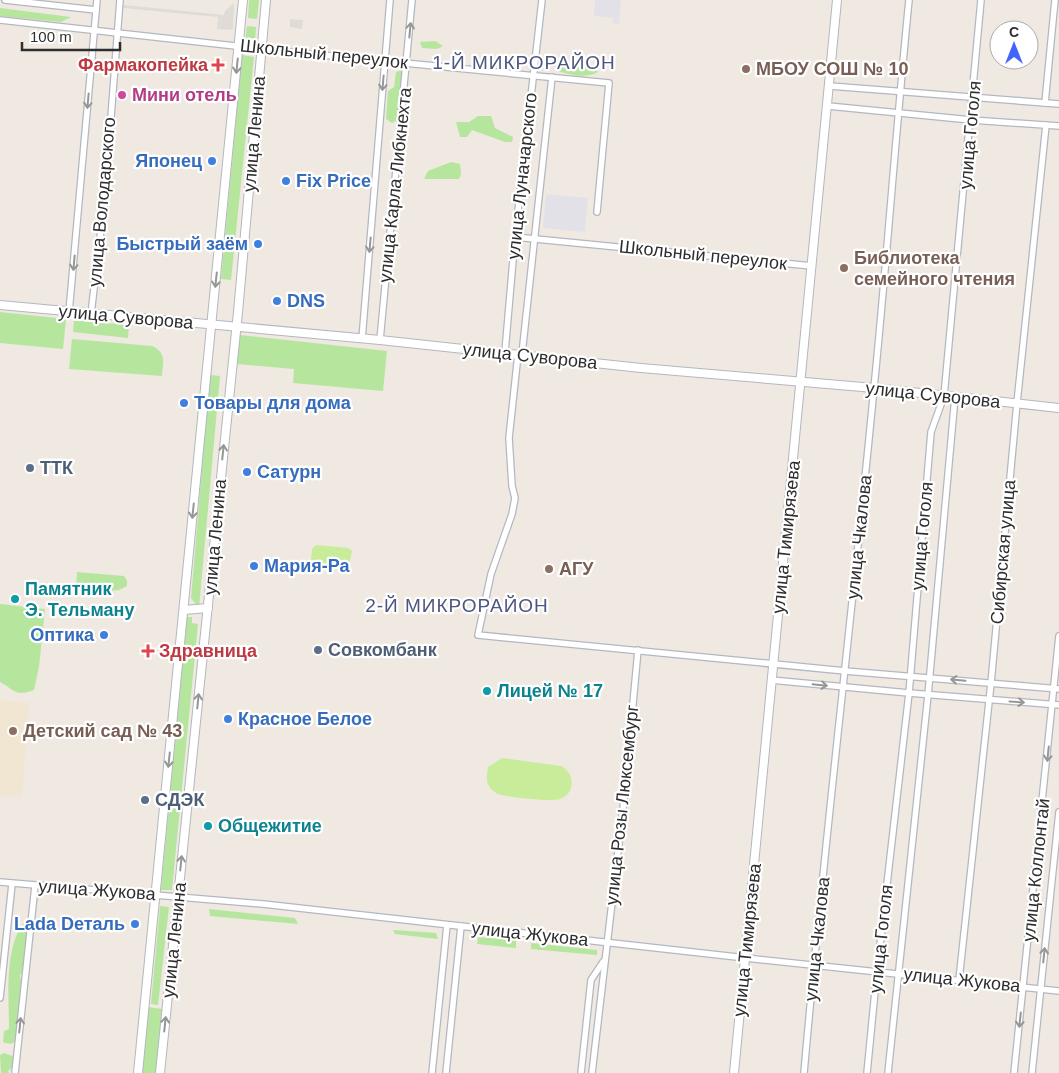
<svg xmlns="http://www.w3.org/2000/svg" width="1059" height="1073" viewBox="0 0 1059 1073" font-family="Helvetica,sans-serif">
<style>
.industrial{fill:#e3e1e8}
.education{fill:#f0e6d1}
.green{fill:#b6e59e}
.pitch{fill:#c9ec9a}
.plaza{fill:#dfdcd8}
.lines{fill:none;stroke-linecap:round;stroke-linejoin:round}
.street-casing{stroke:#b4b7c1;stroke-width:8}
.secondary-casing{stroke:#b4b7c1;stroke-width:10}
.street{stroke:#fff;stroke-width:5.5}
.secondary{stroke:#fff;stroke-width:8}
.oneway{stroke:#969696}
.health-dot{fill:#e0444e;stroke:#fff;stroke-width:2}
.education-dot{fill:#8d6e63;stroke:#fff;stroke-width:2}
.hotel-dot{fill:#d1479c;stroke:#fff;stroke-width:2}
.shop-dot{fill:#3f7fe0;stroke:#fff;stroke-width:2}
.service-dot{fill:#5c6f8a;stroke:#fff;stroke-width:2}
.culture-dot{fill:#0f9aa8;stroke:#fff;stroke-width:2}
.labels{text-anchor:middle;stroke-width:4.5;stroke-linejoin:round;paint-order:stroke}
.street-label{font-size:18px;fill:#2e2e2e;stroke:#fff}
.health-label{font-size:18px;font-weight:bold;fill:#be3a42;stroke:#fff;text-anchor:end}
.education-label{font-size:18px;font-weight:bold;fill:#785e54;stroke:#fff;text-anchor:start}
.hotel-label{font-size:18px;font-weight:bold;fill:#b23c85;stroke:#fff;text-anchor:start}
.shop-label{font-size:18px;font-weight:bold;fill:#366cbe;stroke:#fff;text-anchor:start}
.service-label{font-size:18px;font-weight:bold;fill:#4e5e75;stroke:#fff;text-anchor:start}
.culture-label{font-size:18px;font-weight:bold;fill:#0d838f;stroke:#fff;text-anchor:start}
.neighbourhood-label{font-size:19px;letter-spacing:1px;fill:#4d5680;stroke:#fff}
</style>
<rect width="100%" height="100%" fill="#efe9e1"/>
<!-- industrial -->
<g class="industrial">
<path d="M595 0H621L619 24 613 23V18L594 16Z"/>
<path d="M546 194 588 198 585 232 543 228Z"/>
</g>
<!-- education -->
<path class="education" d="M0 700 29 703 22 797 0 796Z"/>
<!-- green -->
<g class="green">
<path d="M249 0H259L257 19 248 18Z"/>
<path d="M0 8 71 17 61 22 0 16Z"/>
<path d="M247 26 256 27 255 42 245 40Z"/>
<path d="M435 41 443 46 437 49 422 48 420 42Z"/>
<path d="M242 55 254 57 231 280 221 279Z"/>
<path d="M562 64 595 67 598 72C586 79 568 75 556 70L557 65Z"/>
<path d="M402 70 397 120 392 123 386 119 388 91 394 87 396 72Z"/>
<path d="M478 116H491L495 128 513 137 512 142H505L472 130 467 137H460L456 122H469Z"/>
<path d="M451 162 460 164 461 174 459 179H424L428 171Z"/>
<path d="M0 312 66 319 63 349 0 343Z"/>
<path d="M74 320 129 325 128 338 73 332Z"/>
<path d="M240 335 387 351 383 391 293 383 294 369 237 364Z"/>
<path d="M72 339 152 346C167 353 163 362 162 376L69 369Z"/>
<path d="M210 375 220 376 199 608 191 598Z"/>
<path d="M77 572 124 576 127 581V586L119 590 82 593 76 589Z"/>
<path d="M0 604 45 609 39 667 34 690C15 697 15 690 0 682Z"/>
<path d="M187 617H192V623L198 624 172 890H161Z"/>
<path d="M160 906 169 907 158 1005 151 1004Z"/>
<path d="M209 909 295 918 298 924 210 916Z"/>
<path d="M29 917 24 971 20 975C23 989 20 998 19 1012 18 1019 20 1025 16 1032L17 1040C12 1045 9 1044 3 1042L4 1031 9 1029C9 997 3 940 29 917Z"/>
<path d="M393 930 436 933 438 939 395 934Z"/>
<path d="M478 937 516 940V948L477 944Z"/>
<path d="M531 943 597 950V955L531 949Z"/>
<path d="M148 1007 162 1009 156 1073H141Z"/>
<path d="M4 1053 15 1057 12 1068 8 1071 9 1073H1L0 1055Z"/>
</g>
<!-- pitch -->
<g class="pitch">
<path d="M316 545 348 548 352 551 349 566 314 565 311 561 312 549Z"/>
<path d="M502 758 561 766C575 773 576 793 560 799 552 802 506 797 498 794 496 793 492 790 491 789 485 782 487 775 488 767Z"/>
</g>
<!-- plaza -->
<g class="plaza">
<path d="M234 3 233 30 217 29 218 17 123 8 124 5 224 15 225 11Z"/>
<path d="M290 19 303 20 302 29 290 27Z"/>
</g>
<g class="lines">
<!-- street casing -->
<g class="street-casing">
<g id="street">
<path d="M5 0 96 10"/>
<path d="M0 20 291 52 609 83 597 212"/>
<path d="M830 86 1059 104"/>
<path d="M1045 103 1055 0"/>
<path d="M828 106 971 120 1059 126"/>
<path d="M515 237 812 266"/>
<path d="M69 312 97 0"/>
<path d="M91 314 105 195 120 0"/>
<path d="M362 339 390 0"/>
<path d="M380 340 412 0"/>
<path d="M505 352 515 237 542 0"/>
<path d="M518 354 509 438 512 486 515 498 512 514 491 574 478 635 845 671 1059 689"/>
<path d="M522 354 552 77"/>
<path d="M771 680 909 693 1059 705"/>
<path d="M0 882 263 904 746 958 1059 991"/>
<path d="M959 980 991 683 1017 403 1046 125"/>
<path d="M0 998 12 884"/>
<path d="M15 1073 35 886"/>
<path d="M432 1073 447 925"/>
<path d="M446 1073 461 926"/>
<path d="M581 1073 591 980 603 962"/>
<path d="M592 1073 624 800 638 650"/>
<path d="M804 1073C824 844 852 617 874 388 887 259 896 129 909 0"/>
<path d="M867 1073 877 971 909 693 931 432 944 396 981 0"/>
<path d="M888 1073 928 695 955 397"/>
<path d="M1014 1073 1059 636"/>
<path d="M1032 1073 1059 812"/>
</g>
</g>
<!-- secondary casing -->
<g class="secondary-casing">
<g id="secondary">
<path d="M0 305 380 340 641 368 874 388 1059 408"/>
<path d="M184 610 208 608"/>
<path d="M138 1073 243 0"/>
<path d="M160 1073 238 312 266 0"/>
<path d="M734 1073 837 0"/>
</g>
</g>
<!-- street -->
<use href="#street" class="street"/>
<!-- secondary -->
<use href="#secondary" class="secondary"/>
</g>
<!-- one-way arrows -->
<defs><path id="oneway-shaft" d="M-6 0H5M1.5-3L5.5 0L1.5 3" fill="none" stroke-width="1.6" stroke-linecap="round" stroke-linejoin="round" transform="scale(1.25)"/></defs>
<g class="oneway">
<use href="#oneway-shaft" transform="translate(410 30) rotate(-85)"/>
<use href="#oneway-shaft" transform="translate(237 66) rotate(96)"/>
<use href="#oneway-shaft" transform="translate(383 83) rotate(95)"/>
<use href="#oneway-shaft" transform="translate(88 101) rotate(95)"/>
<use href="#oneway-shaft" transform="translate(370 245) rotate(95)"/>
<use href="#oneway-shaft" transform="translate(74 263) rotate(95)"/>
<use href="#oneway-shaft" transform="translate(216 280) rotate(96)"/>
<use href="#oneway-shaft" transform="translate(223 452) rotate(-84)"/>
<use href="#oneway-shaft" transform="translate(193 511) rotate(96)"/>
<use href="#oneway-shaft" transform="translate(958 680) rotate(-175)"/>
<use href="#oneway-shaft" transform="translate(820 685) rotate(6)"/>
<use href="#oneway-shaft" transform="translate(198 701) rotate(-84)"/>
<use href="#oneway-shaft" transform="translate(1017 702) rotate(4)"/>
<use href="#oneway-shaft" transform="translate(1048 754) rotate(96)"/>
<use href="#oneway-shaft" transform="translate(169 760) rotate(96)"/>
<use href="#oneway-shaft" transform="translate(181 863) rotate(-84)"/>
<use href="#oneway-shaft" transform="translate(1044 955) rotate(-84)"/>
<use href="#oneway-shaft" transform="translate(1020 1020) rotate(96)"/>
<use href="#oneway-shaft" transform="translate(165 1024) rotate(-84)"/>
<use href="#oneway-shaft" transform="translate(20 1025) rotate(-84)"/>
</g>
<!-- markers -->
<g class="health-dot">
<path d="M215.5 57.5h5v5h5v5h-5v5h-5v-5h-5v-5h5z"/>
<path d="M145.5 643.5h5v5h5v5h-5v5h-5v-5h-5v-5h5z"/>
</g>
<g class="education-dot">
<circle cx="746" cy="69" r="5"/>
<circle cx="844" cy="268" r="5"/>
<circle cx="549" cy="569" r="5"/>
<circle cx="13" cy="731" r="5"/>
</g>
<circle class="hotel-dot" cx="122" cy="95" r="5"/>
<g class="shop-dot">
<circle cx="212" cy="161" r="5"/>
<circle cx="286" cy="181" r="5"/>
<circle cx="258" cy="244" r="5"/>
<circle cx="277" cy="301" r="5"/>
<circle cx="184" cy="403" r="5"/>
<circle cx="247" cy="472" r="5"/>
<circle cx="254" cy="566" r="5"/>
<circle cx="104" cy="635" r="5"/>
<circle cx="228" cy="719" r="5"/>
<circle cx="135" cy="924" r="5"/>
</g>
<g class="service-dot">
<circle cx="30" cy="468" r="5"/>
<circle cx="318" cy="650" r="5"/>
<circle cx="145" cy="800" r="5"/>
</g>
<g class="culture-dot">
<circle cx="15" cy="599" r="5"/>
<circle cx="487" cy="691" r="5"/>
<circle cx="208" cy="826" r="5"/>
</g>
<g class="labels">
<!-- street labels -->
<g class="street-label">
<text transform="translate(324 54) rotate(6)" y="6">Школьный переулок</text>
<text transform="translate(254 134) rotate(-85)" y="6">улица Ленина</text>
<text transform="translate(970 135) rotate(-85)" y="6">улица Гоголя</text>
<text transform="translate(522 176) rotate(-84)" y="6">улица Луначарского</text>
<text transform="translate(395 185) rotate(-84)" y="6">улица Карла Либкнехта</text>
<text transform="translate(102 202) rotate(-85)" y="6">улица Володарского</text>
<text transform="translate(703 255) rotate(6)" y="6">Школьный переулок</text>
<text transform="translate(126 317) rotate(5)" y="6">улица Суворова</text>
<text transform="translate(530 356) rotate(6)" y="6">улица Суворова</text>
<text transform="translate(933 395) rotate(6)" y="6">улица Суворова</text>
<text transform="translate(922 536) rotate(-85)" y="6">улица Гоголя</text>
<text transform="translate(215 537) rotate(-85)" y="6">улица Ленина</text>
<text transform="translate(786 537) rotate(-84)" y="6">улица Тимирязева</text>
<text transform="translate(859 537) rotate(-84)" y="6">улица Чкалова</text>
<text transform="translate(1003 552) rotate(-85)" y="6">Сибирская улица</text>
<text transform="translate(622 805) rotate(-84)" y="6">улица Розы Люксембург</text>
<text transform="translate(1036 870) rotate(-84)" y="6">улица Коллонтай</text>
<text transform="translate(97 890) rotate(4)" y="6">улица Жукова</text>
<text transform="translate(530 934) rotate(6)" y="6">улица Жукова</text>
<text transform="translate(817 939) rotate(-84)" y="6">улица Чкалова</text>
<text transform="translate(881 939) rotate(-84)" y="6">улица Гоголя</text>
<text transform="translate(174 940) rotate(-84)" y="6">улица Ленина</text>
<text transform="translate(747 940) rotate(-84)" y="6">улица Тимирязева</text>
<text transform="translate(962 980) rotate(6)" y="6">улица Жукова</text>
</g>
<!-- health labels -->
<g class="health-label">
<text x="208" y="71">Фармакопейка</text>
<text x="159" y="657" text-anchor="start">Здравница</text>
</g>
<!-- education labels -->
<g class="education-label">
<text x="756" y="75">МБОУ СОШ № 10</text>
<text x="854" y="264">Библиотека<tspan x="854" dy="21">семейного чтения</tspan></text>
<text x="559" y="575">АГУ</text>
<text x="23" y="737">Детский сад № 43</text>
</g>
<!-- hotel labels -->
<g class="hotel-label">
<text x="132" y="101">Мини отель</text>
</g>
<!-- shop labels -->
<g class="shop-label">
<text x="202" y="167" text-anchor="end">Японец</text>
<text x="296" y="187">Fix Price</text>
<text x="248" y="250" text-anchor="end">Быстрый заём</text>
<text x="287" y="307">DNS</text>
<text x="194" y="409">Товары для дома</text>
<text x="257" y="478">Сатурн</text>
<text x="264" y="572">Мария-Ра</text>
<text x="94" y="641" text-anchor="end">Оптика</text>
<text x="238" y="725">Красное Белое</text>
<text x="125" y="930" text-anchor="end">Lada Dеталь</text>
</g>
<!-- service labels -->
<g class="service-label">
<text x="40" y="474">ТТК</text>
<text x="328" y="656">Совкомбанк</text>
<text x="155" y="806">СДЭК</text>
</g>
<!-- culture labels -->
<g class="culture-label">
<text x="25" y="595">Памятник<tspan x="25" dy="21">Э. Тельману</tspan></text>
<text x="497" y="697">Лицей № 17</text>
<text x="218" y="832">Общежитие</text>
</g>
<!-- neighbourhood labels -->
<g class="neighbourhood-label">
<text x="524" y="69">1-Й МИКРОРАЙОН</text>
<text x="457" y="612">2-Й МИКРОРАЙОН</text>
</g>
</g>
<!-- north arrow -->
<g transform="translate(1014 45)"><circle r="24" fill="#ffffff" stroke="#ababab"/>
<path d="M0-4L9 19L0 12L-9 19Z" fill="#4264fb"/>
<text y="-8" font-size="14" font-weight="bold" text-anchor="middle" fill="#2e2e2e">С</text>
</g>
<!-- scale -->
<path d="M22 42v8h98v-8" fill="none" stroke="#2e2e2e" stroke-width="2.5"/>
<text x="30" y="42" font-size="15" fill="#2e2e2e" stroke="#ffffff" stroke-width="4" paint-order="stroke">100 m</text>
</svg>
